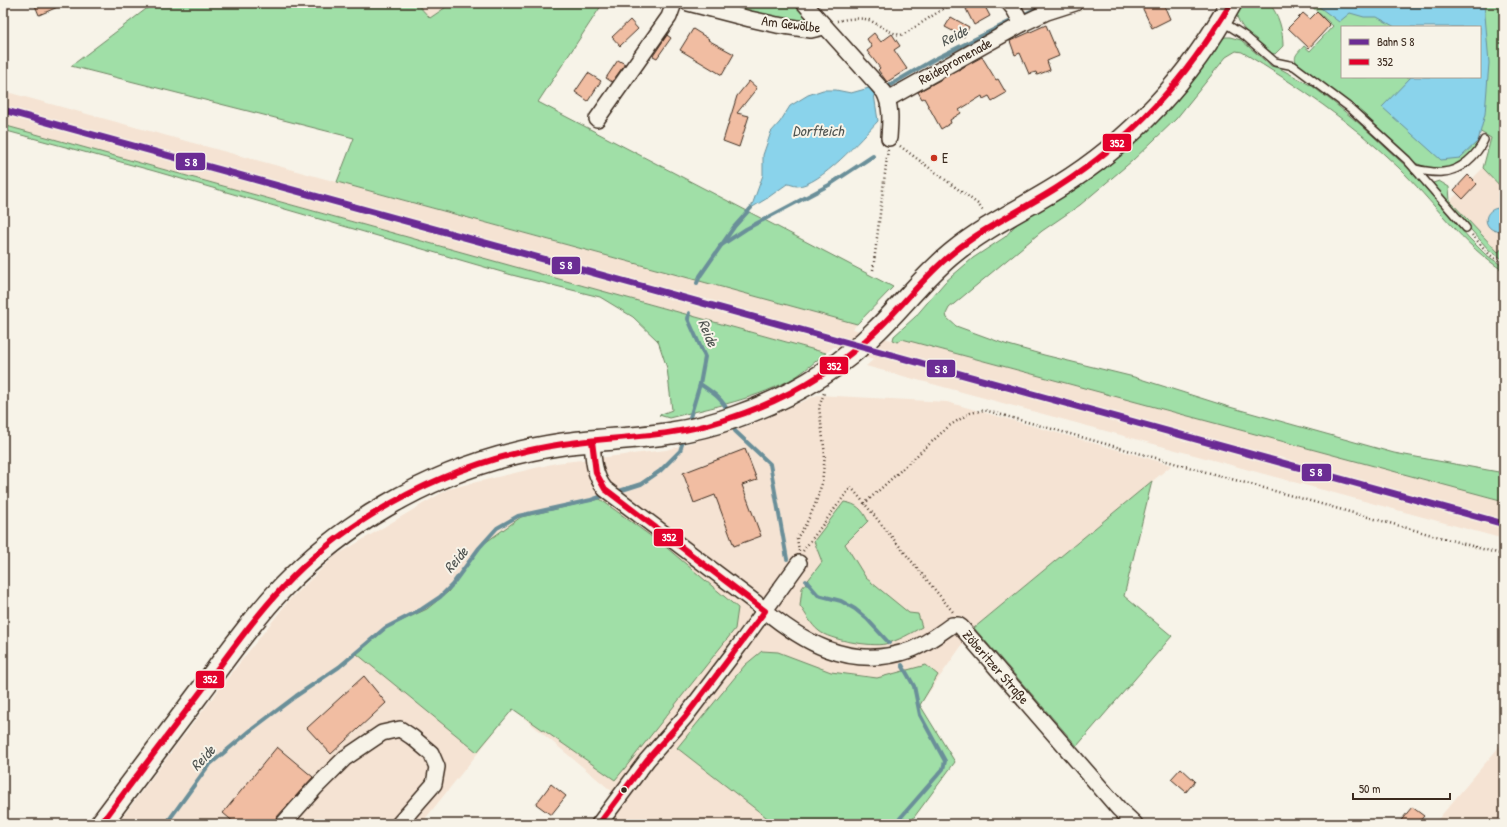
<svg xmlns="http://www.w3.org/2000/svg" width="1507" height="827" viewBox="0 0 1507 827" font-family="'Patrick Hand',sans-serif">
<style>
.built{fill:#f5e3d3}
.green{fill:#a0dfa7;stroke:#6e8462}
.water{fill:#8ad3eb;stroke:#6a8f99}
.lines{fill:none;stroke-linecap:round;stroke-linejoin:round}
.stream{stroke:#6a8f99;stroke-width:4}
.building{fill:#f1bda2;stroke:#3b2a1e}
.lane-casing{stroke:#3b2a1e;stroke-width:10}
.street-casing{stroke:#3b2a1e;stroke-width:18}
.secondary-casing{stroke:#3b2a1e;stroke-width:24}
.path{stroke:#3b2a1e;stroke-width:2.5;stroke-dasharray:1 3;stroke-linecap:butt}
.lane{stroke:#f7f3e8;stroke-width:7}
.street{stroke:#f7f3e8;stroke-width:15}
.secondary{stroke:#f7f3e8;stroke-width:21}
.bus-1-casing{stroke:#f7f3e8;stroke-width:9}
.bus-1{stroke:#e4002b;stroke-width:6}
.rail-1-casing{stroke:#f7f3e8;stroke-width:10}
.rail-1{stroke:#6b2c94;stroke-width:7}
.poi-dot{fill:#c8321e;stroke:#f7f3e8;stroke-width:1.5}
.bus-dot{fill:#3b2a1e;stroke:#f7f3e8;stroke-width:1.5}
.labels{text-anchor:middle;stroke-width:4;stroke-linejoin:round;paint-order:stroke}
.street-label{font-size:14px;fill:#3b2a1e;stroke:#f7f3e8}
.poi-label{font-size:14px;fill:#3b2a1e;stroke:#f7f3e8;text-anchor:start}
.water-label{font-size:15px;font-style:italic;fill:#4f5451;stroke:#f7f3e8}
.line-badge{stroke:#f7f3e8;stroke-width:1.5}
.badge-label{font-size:11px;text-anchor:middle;font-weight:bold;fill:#fff}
</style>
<rect width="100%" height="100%" fill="#f7f3e8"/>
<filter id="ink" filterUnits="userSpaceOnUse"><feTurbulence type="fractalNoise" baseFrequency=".025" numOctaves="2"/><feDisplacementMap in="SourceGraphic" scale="8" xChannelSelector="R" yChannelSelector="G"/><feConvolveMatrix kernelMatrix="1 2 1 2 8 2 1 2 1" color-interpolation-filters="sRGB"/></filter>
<g filter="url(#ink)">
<!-- built -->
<g class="built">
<path d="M416 3H452L430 18Z"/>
<path d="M3 91 857 324 853 329 898 342 902 339 1504 501V539L866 366 874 359 834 347 826 353 3 125Z"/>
<path d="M1483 168 1504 190V247L1498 252 1450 201Z"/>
<path d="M817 395 947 402 1172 465 974 628 920 705 955 762 909 824H592L614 793 513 709 421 824H117L226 680 290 599 335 556 448 489 556 463 666 450 751 425Z"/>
<path d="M1504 741V824H1434Z"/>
</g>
<!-- green -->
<g class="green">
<path d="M154 3H416L430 18 452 3H603L538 102 893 287 857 324 337 182 354 138 71 66Z"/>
<path d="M731 3H796L807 16 803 21 774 18 729 8Z"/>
<path d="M1238 3H1269C1279 15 1283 30 1283 46L1275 54 1271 53C1258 41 1229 24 1238 3Z"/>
<path d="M1308 3H1322L1386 18 1397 27H1342V77H1413L1477 145C1456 171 1444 175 1413 162L1298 66C1292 56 1297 54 1304 46L1310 51 1333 26Z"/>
<path d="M1481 3H1504V190L1483 168 1491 138 1477 130 1486 60Z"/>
<path d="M1225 37H1230L1241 40 1271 66 1279 68 1312 86 1333 102 1361 125 1410 170 1469 238 1485 254 1504 267V271C1465 248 1431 199 1398 167 1351 122 1297 85 1242 52L1236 51 1226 57 1176 119 1132 161 1080 205 1042 231 949 308 946 314 947 318 956 326 1005 344 1044 355 1134 377 1226 406 1394 453 1504 473V501L902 339 898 342 893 340 894 336 915 317 945 282 973 258 1005 237 1024 215 1221 39Z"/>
<path d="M3 125 826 353C817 360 807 369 797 376 758 399 713 407 669 418L659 415 672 410 667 368 658 341 633 317 600 297 512 275 154 171 3 130Z"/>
<path d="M1439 181 1449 187 1450 201 1498 252 1504 247V260L1489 250 1438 193 1433 183Z"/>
<path d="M1152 481 1124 596 1172 636 1077 746 974 628Z"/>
<path d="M600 499 667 548 738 608 735 629 625 768 615 780 513 709 477 752 357 654 388 627 427 609 448 592 482 545 521 517Z"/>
<path d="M844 502C857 504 862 509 868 521L845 544 866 578 909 613 918 614 922 627C911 633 898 641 885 644 872 647 829 640 819 631 811 625 806 614 800 606L802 588 822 562 814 541Z"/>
<path d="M762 651 778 652 831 672 877 678 926 665 938 675 920 705 955 762 909 824H775L677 748 745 665Z"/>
</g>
<!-- water -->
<g class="water">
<path d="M1314 3H1484L1489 63 1485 114 1478 141 1460 158 1441 160 1382 107 1411 77H1480V27H1395L1377 17H1364L1350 13 1339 22Z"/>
<path d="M869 88 874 94 878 121C862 138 820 186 797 186 794 186 790 184 787 184L766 199 751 208 763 175V155L771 132 780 122 790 106 808 95 823 90H836L851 93Z"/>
<path d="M1500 208 1504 211V228L1496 231C1481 227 1484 208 1500 208Z"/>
</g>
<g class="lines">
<!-- stream -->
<g class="stream">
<path d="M885 88 933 60 1047 3"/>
<path d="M720 246 746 229 829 185 873 156"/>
<path d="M697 283 700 276 734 227 751 208"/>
<path d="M700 384C712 392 723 399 728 412"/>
<path d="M688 424 700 384 705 357 688 319 689 313"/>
<path d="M732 424 735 431 770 464 787 559"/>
<path d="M616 492 641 484 660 471 680 451 684 438"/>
<path d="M806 581 818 595 841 601 855 609 867 619 889 643"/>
<path d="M166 824 208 766 251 730 296 696 339 667 385 628 422 609 440 597 452 585 479 548 497 528 518 516 591 500 606 495"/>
<path d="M895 824 943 769 945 761 920 715 914 686 902 665"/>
</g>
</g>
<!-- building -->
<g class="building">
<path d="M34 3H67L39 15Z"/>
<path d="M977 3H983L990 16 974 25 966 9Z"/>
<path d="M1151 3H1163L1170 19 1152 28 1142 7Z"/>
<path d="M1317 12 1330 25 1309 48 1288 28 1303 13 1310 19Z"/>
<path d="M951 17 969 27 964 37 945 27Z"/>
<path d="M630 20 638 29 620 46 612 37Z"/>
<path d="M1046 25 1059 56 1047 61 1050 70 1037 75 1036 72 1029 74 1020 53 1015 55 1010 41Z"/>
<path d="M693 29 709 39 708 40 734 54 722 75 680 50Z"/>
<path d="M874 33 881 42 892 34 900 46 894 50 907 69 887 82 878 70 880 68 867 51 872 47 867 39Z"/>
<path d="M667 35 671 38 657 58 653 56Z"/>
<path d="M982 57 996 80 998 79 1006 93 992 101 989 96 983 99 982 96 959 110 961 113 950 120 951 123 941 129 924 98 922 99 918 92Z"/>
<path d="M618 60 625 64 612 82 606 78Z"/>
<path d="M588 73 601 81 588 101 575 92Z"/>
<path d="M749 81 757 88 737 113 749 116 739 147 723 141 737 96Z"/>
<path d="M1468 175 1477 184 1463 199 1454 190Z"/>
<path d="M745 449 757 480 742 485 761 536 734 546 715 495 694 503 683 473Z"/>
<path d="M364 676 386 703 331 754 307 728Z"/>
<path d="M277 747 313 777 276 818 274 824H236L223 813Z"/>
<path d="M1181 768 1195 781 1186 792 1171 779Z"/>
<path d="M551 784 566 796 551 815 536 804Z"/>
<path d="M1412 807 1424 816 1417 824H1398Z"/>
</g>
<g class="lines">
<!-- lane casing -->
<g class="lane-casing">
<g id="lane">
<path d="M1223 22 1245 36 1275 62 1294 66 1350 108 1407 160 1466 228"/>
<path d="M1415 169C1424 171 1434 173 1443 172 1461 171 1477 155 1484 140"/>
</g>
</g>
<!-- street casing -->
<g class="street-casing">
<g id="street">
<path d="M688 3 750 19 777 25 811 30 824 27"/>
<path d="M804 3 884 92C892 107 890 122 889 138"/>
<path d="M1009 3 1014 9 1022 24"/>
<path d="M888 99 1022 24 1047 12 1075 3"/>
<path d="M597 119 669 17 674 3"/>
<path d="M592 441C593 458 594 476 605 489L756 603C800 641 850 672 910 650 925 645 939 634 952 625H958L961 627 1119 809 1135 824"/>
<path d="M283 824 315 788 345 758 382 733 400 729 412 737 431 753 437 767 434 784 399 824"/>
<path d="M599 824 647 760 685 717 739 646 799 563"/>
</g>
</g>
<!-- secondary casing -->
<g class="secondary-casing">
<path id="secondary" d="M101 824C133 781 165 739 197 696 225 659 251 621 283 587 313 556 348 528 386 506 440 474 501 453 563 444 599 439 636 439 672 433 693 430 715 424 735 417 788 399 838 369 877 330 903 305 925 275 954 252 986 226 1023 209 1058 187 1131 142 1190 78 1231 3"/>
</g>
<!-- path -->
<g class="path">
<path d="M837 21C846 19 860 17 869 20 880 25 889 33 901 35L906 33 952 3"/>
<path d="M900 146 978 204 984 212"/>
<path d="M1472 235 1490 255 1504 264"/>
<path d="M873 270 888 149"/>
<path d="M864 504 949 426 970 413 984 410 1504 555"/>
<path d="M799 551 797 538 806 524 815 505 822 483 825 455 819 407 824 393"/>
<path d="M803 551 851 487 953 612"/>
</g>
<!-- lane -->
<use href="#lane" class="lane"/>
<!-- street -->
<use href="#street" class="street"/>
<!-- secondary -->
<use href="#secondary" class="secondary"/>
<!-- bus-1 casing -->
<g class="bus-1-casing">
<g id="bus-1">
<path d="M592 441 596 473 605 489 765 611 685 717 647 760 599 824"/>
<path d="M101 824C134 779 168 735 202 690 228 655 253 619 283 587 309 559 340 534 373 514 431 478 496 454 563 444 616 436 669 438 721 421 780 403 833 373 877 330 903 305 925 275 954 252 986 226 1024 209 1058 187 1133 139 1186 79 1231 3"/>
</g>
</g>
<!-- bus-1 -->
<use href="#bus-1" class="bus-1"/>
<!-- rail-1 casing -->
<g class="rail-1-casing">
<path id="rail-1" d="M3 110 1504 524"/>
</g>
<!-- rail-1 -->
<use href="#rail-1" class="rail-1"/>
</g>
</g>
<!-- markers -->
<circle class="poi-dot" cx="934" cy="158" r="4"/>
<circle class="bus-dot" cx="624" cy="790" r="3.5"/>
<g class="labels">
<!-- street labels -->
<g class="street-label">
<text transform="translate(791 24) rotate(7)" y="5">Am Gewölbe</text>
<text transform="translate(955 61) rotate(-29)" y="5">Reidepromenade</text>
<text transform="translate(996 667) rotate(49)" y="5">Zöberitzer Straße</text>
</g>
<!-- poi labels -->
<g class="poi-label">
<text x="942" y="163">E</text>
</g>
<!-- water labels -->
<g class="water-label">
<text transform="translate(954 36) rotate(-27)" y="5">Reide</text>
<text x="818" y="136">Dorfteich</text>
<text transform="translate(708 333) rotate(67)" y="5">Reide</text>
<text transform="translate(456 560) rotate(-50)" y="5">Reide</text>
<text transform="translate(203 758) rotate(-47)" y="5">Reide</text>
</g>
</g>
<g class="line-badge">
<rect x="1102" y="133" width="30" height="19" rx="4" fill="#e4002b"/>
<rect x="175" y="152" width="31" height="19" rx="4" fill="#6b2c94"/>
<rect x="551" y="256" width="30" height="19" rx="4" fill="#6b2c94"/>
<rect x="819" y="356" width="30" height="19" rx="4" fill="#e4002b"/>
<rect x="926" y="359" width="30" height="19" rx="4" fill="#6b2c94"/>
<rect x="1301" y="463" width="31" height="19" rx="4" fill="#6b2c94"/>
<rect x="653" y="528" width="31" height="19" rx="4" fill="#e4002b"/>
<rect x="195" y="670" width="30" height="19" rx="4" fill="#e4002b"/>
</g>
<g class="badge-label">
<text x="1117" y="147">352</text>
<text x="191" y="166">S 8</text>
<text x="566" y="269">S 8</text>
<text x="834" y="370">352</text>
<text x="941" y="373">S 8</text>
<text x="1316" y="476">S 8</text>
<text x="669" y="541">352</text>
<text x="210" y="683">352</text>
</g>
<!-- margin -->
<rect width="1507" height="827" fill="none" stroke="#f7f3e8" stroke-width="16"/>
<rect x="8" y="8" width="1491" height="811" fill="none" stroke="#3b2a1e" stroke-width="1.5" filter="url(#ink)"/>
<!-- legend -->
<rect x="1341" y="26" width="140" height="52" fill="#f7f3e8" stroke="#aca397"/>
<rect x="1349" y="39" width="20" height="6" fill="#6b2c94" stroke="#aca397"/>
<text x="1377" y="46" font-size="12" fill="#3b2a1e">Bahn S 8</text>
<rect x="1349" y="59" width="20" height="6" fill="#e4002b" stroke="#aca397"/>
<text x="1377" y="66" font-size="12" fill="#3b2a1e">352</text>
<!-- scale -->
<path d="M1353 793v6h97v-6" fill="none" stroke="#3b2a1e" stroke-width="2"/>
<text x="1359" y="793" font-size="12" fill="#3b2a1e" stroke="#f7f3e8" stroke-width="3" paint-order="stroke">50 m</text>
</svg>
